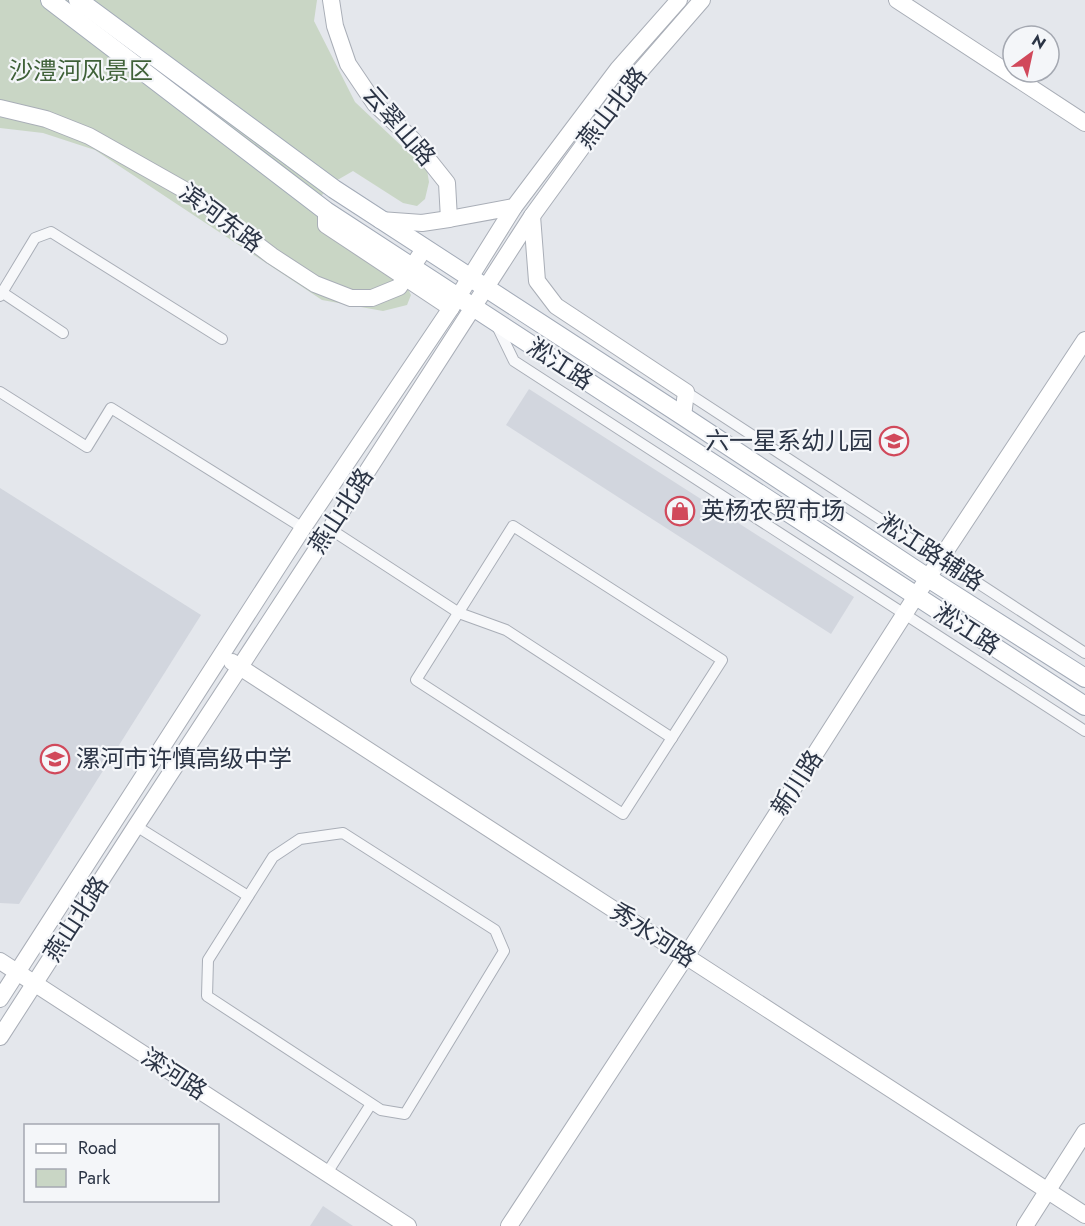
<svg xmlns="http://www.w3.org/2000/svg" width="1085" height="1226" viewBox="0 0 1085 1226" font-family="Jost,'Noto Sans SC',sans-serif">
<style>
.built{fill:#d2d6de}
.green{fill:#c9d6c5}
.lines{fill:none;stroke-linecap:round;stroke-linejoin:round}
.street-casing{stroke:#a9aeb7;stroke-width:12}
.secondary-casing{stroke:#a9aeb7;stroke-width:18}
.primary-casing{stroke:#a3abb8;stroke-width:20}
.street{stroke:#f7f8fa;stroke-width:10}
.secondary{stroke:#fff;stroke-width:16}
.primary{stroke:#fff;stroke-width:18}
.labels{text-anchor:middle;stroke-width:4.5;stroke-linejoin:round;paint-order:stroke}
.park-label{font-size:24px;fill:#3f6138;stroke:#f4f6f9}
.street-label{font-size:24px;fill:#2b3445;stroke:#f4f6f9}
.poi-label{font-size:24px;fill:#2b3445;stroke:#f4f6f9;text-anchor:start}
</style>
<rect width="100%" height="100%" fill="#e4e7ec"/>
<!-- built -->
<g class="built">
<path d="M529 389 854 597 831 634 506 425Z"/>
<path d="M0 488 201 615 19 904 0 903Z"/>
<path d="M323 1206 353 1226H310Z"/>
</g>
<!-- green -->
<path class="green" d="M0 0H317L314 21 355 102 427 170 429 182 425 199 417 206 403 203 353 171 334 182 309 209 396 265 411 295 407 305 383 311 322 300 95 150 43 133 0 128Z"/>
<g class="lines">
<!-- street casing -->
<g class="street-casing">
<g id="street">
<path d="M0 291 63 333"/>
<path d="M0 296 35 238 51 232 222 339"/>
<path d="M496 324 514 361 1085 731"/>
<path d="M0 392 87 447 111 408 303 528"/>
<path d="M686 392 1085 653"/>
<path d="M513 526 722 660 623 814 416 680Z"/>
<path d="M330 529 459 613 506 630 672 738"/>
<path d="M136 826 248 896"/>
<path d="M343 833 495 930 504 951 405 1114 381 1110 207 996 208 960 273 857 300 839Z"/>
<path d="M327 1173 371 1104"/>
</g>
</g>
<!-- secondary casing -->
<g class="secondary-casing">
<g id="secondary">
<path d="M331 0 335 26 348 64 375 104 412 139 447 183 449 219"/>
<path d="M897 0 1085 123"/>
<path d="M0 108 46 119 89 136 197 197 235 228 272 256 315 284 351 298H372L399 287 424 249"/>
<path d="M326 211V225L451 308"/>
<path d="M532 216 537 281 556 306 686 392 683 416"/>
<path d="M380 220 422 223 449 219 514 207"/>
<path d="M232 662 1085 1215"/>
<path d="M0 961 408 1226"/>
<path d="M0 999 303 528 451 308 514 207 618 69 679 0"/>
<path d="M0 1037 136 826 330 529 532 216 622 92 702 0"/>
<path d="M509 1226 686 956 916 596 1085 340"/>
<path d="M1025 1226 1085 1132"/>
</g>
</g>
<!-- primary casing -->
<g class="primary-casing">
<g id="primary">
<path d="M50 0 326 211 1085 706"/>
<path d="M78 0 334 189 683 416 928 578 1085 678"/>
</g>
</g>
<!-- street -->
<use href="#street" class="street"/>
<!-- secondary -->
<use href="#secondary" class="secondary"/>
<!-- primary -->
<use href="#primary" class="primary"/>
</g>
<!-- icons -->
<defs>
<g id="school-ring" transform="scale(1.5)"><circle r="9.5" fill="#f4f6f9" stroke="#d1495b" stroke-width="1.5"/><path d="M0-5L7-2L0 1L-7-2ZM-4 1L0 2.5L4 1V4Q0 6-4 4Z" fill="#d1495b"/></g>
<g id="shop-ring" transform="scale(1.5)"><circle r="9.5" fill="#f4f6f9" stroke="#d1495b" stroke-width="1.5"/><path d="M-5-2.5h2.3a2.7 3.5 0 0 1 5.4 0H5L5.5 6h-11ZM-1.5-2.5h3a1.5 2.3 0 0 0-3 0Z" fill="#d1495b"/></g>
</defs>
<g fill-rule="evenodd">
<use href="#school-ring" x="894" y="441"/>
<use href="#shop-ring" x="680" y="511"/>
<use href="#school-ring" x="55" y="759"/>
</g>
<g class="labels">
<!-- park labels -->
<g class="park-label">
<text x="81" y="79">沙澧河风景区</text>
</g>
<!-- street labels -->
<g class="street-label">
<text transform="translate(612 108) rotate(-52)" y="8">燕山北路</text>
<text transform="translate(399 126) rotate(49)" y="8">云翠山路</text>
<text transform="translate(221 218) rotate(37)" y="8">滨河东路</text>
<text transform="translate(560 364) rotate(33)" y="8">淞江路</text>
<text transform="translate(341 511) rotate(-57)" y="8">燕山北路</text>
<text transform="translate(931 552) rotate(33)" y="8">淞江路辅路</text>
<text transform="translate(967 629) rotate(33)" y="8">淞江路</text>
<text transform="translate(797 783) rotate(-57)" y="8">新川路</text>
<text transform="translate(76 919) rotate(-57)" y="8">燕山北路</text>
<text transform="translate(653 935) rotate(33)" y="8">秀水河路</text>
<text transform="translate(174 1074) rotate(33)" y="8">滦河路</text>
</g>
<!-- poi labels -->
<g class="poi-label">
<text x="873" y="449" text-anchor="end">六一星系幼儿园</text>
<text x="701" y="519">英杨农贸市场</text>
<text x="76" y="767">漯河市许慎高级中学</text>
</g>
</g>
<!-- legend -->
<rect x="24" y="1124" width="195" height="78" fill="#f4f6f9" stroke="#a4a8b1" stroke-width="1.5"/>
<rect x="36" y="1144" width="30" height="9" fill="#ffffff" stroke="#a4a8b1" stroke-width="1.5"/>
<text x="78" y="1154" font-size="18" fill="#2b3445">Road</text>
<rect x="36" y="1169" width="30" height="18" fill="#c9d6c5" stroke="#a4a8b1" stroke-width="1.5"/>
<text x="78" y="1184" font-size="18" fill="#2b3445">Park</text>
<!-- north arrow -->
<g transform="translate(1031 54) rotate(33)"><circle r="28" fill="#f4f6f9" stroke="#a4a8b1" stroke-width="1.5"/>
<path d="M0-4.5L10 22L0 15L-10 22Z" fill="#d1495b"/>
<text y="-9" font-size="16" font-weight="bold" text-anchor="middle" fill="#2b3445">N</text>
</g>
</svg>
